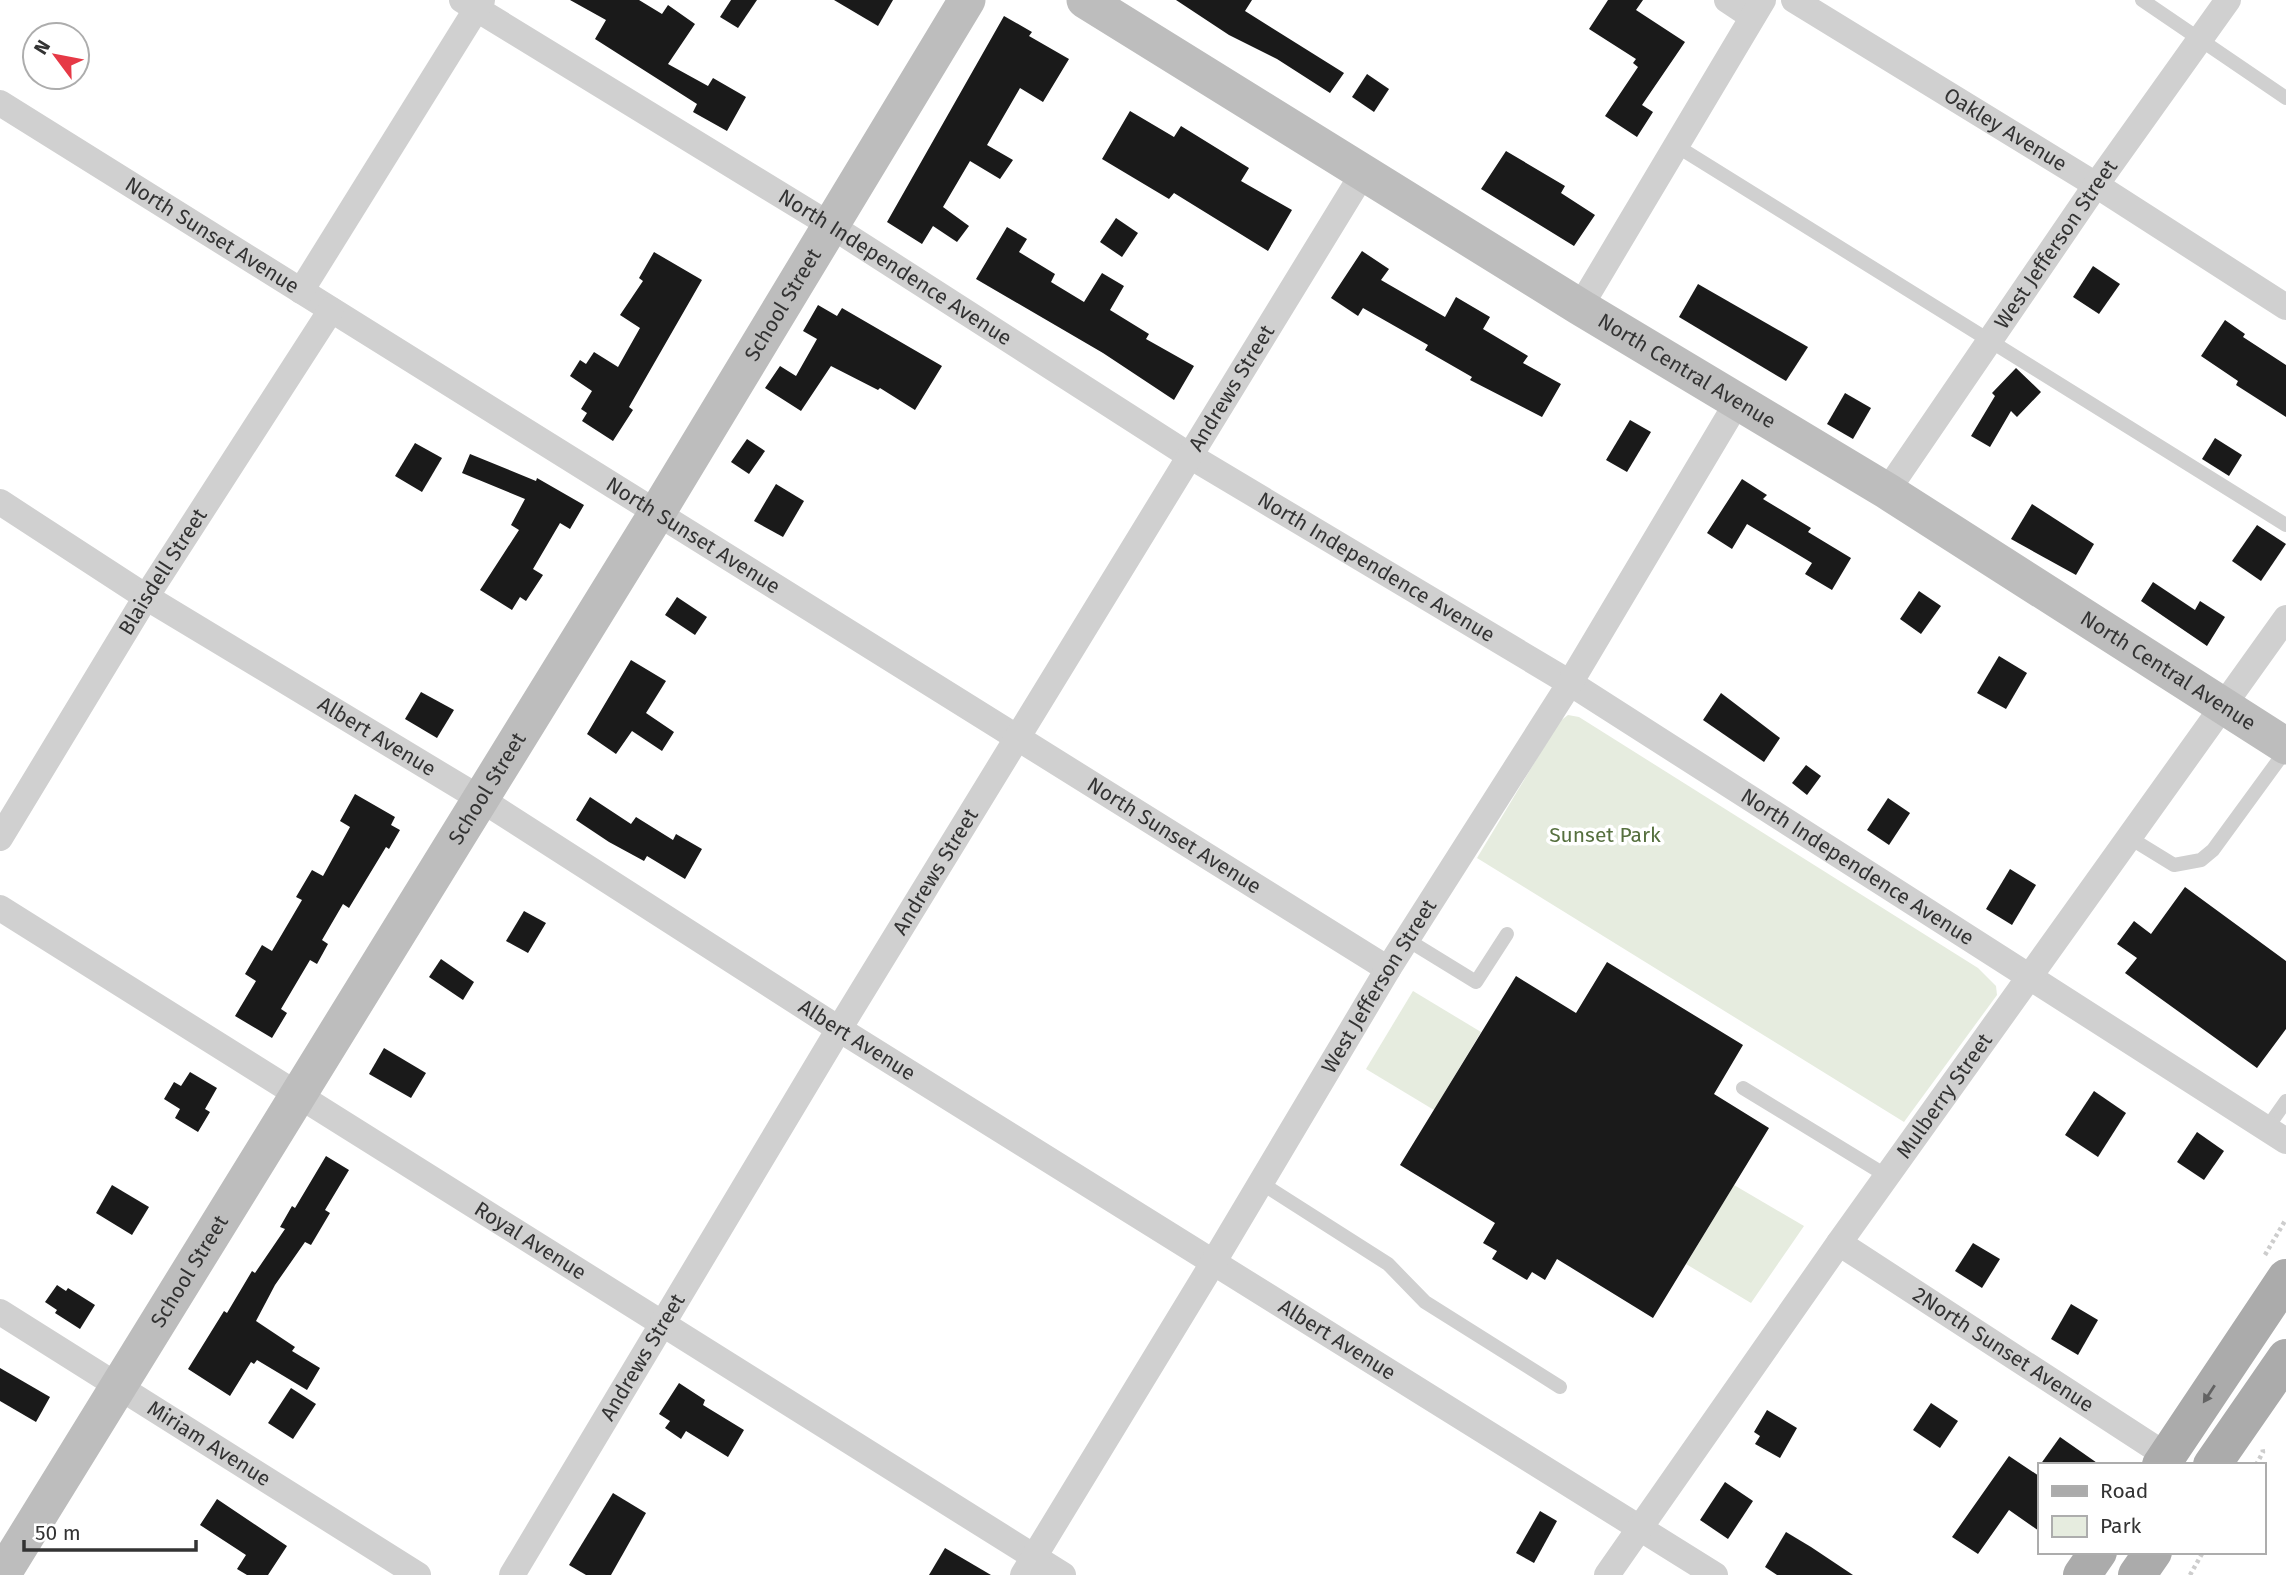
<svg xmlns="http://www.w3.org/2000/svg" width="2286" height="1575" viewBox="0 0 2286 1575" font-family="'Fira Sans',sans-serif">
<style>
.green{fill:#e6ecdf}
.building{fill:#1a1a1a}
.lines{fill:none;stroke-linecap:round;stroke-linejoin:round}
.path{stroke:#cdcdcd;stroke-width:4.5;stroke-dasharray:3.5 3.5;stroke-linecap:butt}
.service{stroke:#d0d0d0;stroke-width:14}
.minor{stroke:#d0d0d0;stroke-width:26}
.secondary{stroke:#bdbdbd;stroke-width:37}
.primary{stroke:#ababab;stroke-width:38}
.oneway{fill:#636363}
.labels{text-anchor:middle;stroke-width:7;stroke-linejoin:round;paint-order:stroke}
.street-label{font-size:21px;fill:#333;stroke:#fff}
.park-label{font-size:21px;fill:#56703f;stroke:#fff}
</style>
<rect width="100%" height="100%" fill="#fff"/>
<!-- green -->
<g class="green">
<path d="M1568 715 1579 717 1978 968 1996 986 1997 995 1904 1122 1477 858 1559 722Z"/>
<path d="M1413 991 1481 1032 1434 1110 1366 1069Z"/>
<path d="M1734 1185 1804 1226 1751 1303 1686 1264Z"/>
</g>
<!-- building -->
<g class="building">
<path d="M570 0H639L662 14 668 5 695 24 668 64 708 86 713 78 746 97 727 131 693 112 697 104 595 39 606 20Z"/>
<path d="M731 0H757L738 28 720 17Z"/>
<path d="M834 0H893L878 26Z"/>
<path d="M1176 0H1252L1245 11 1344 73 1330 93 1277 59 1229 35Z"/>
<path d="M1608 0H1643L1636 10 1685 42 1642 105 1653 112 1637 137 1605 116 1638 67 1633 63 1636 59 1589 29Z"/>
<path d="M1004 16 1032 32 1029 36 1069 59 1043 102 1020 88 987 145 1013 160 1000 179 970 161 943 207 969 226 957 242 933 226 922 244 887 222Z"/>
<path d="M1367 74 1389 89 1374 112 1352 97Z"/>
<path d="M1130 111 1174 137 1181 126 1249 168 1241 181 1292 210 1268 251 1174 193 1169 199 1102 159Z"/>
<path d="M1506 151 1565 186 1561 193 1595 215 1574 246 1481 189Z"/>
<path d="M1116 218 1138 233 1122 257 1100 242Z"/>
<path d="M1007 227 1027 239 1019 252 1055 274 1051 282 1084 302 1102 273 1124 286 1110 310 1149 334 1146 339 1194 366 1174 400 1103 353 976 279Z"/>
<path d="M1362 251 1389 269 1381 280 1445 317 1456 297 1490 317 1483 329 1528 356 1523 363 1561 384 1542 417 1470 380 1472 377 1425 350 1428 345 1363 308 1358 316 1331 298Z"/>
<path d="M654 252 702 280 629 407 633 410 613 441 582 421 587 413 581 409 592 391 570 376 580 360 586 364 594 352 618 367 640 328 620 315 643 281 639 278Z"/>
<path d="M2093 266 2120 284 2099 314 2073 297Z"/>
<path d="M1698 284 1808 347 1786 381 1679 317Z"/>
<path d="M818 305 837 316 842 308 942 366 915 410 880 388 878 390 831 366 801 411 765 388 780 366 796 376 817 339 803 331Z"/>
<path d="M2225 320 2245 334 2243 337 2286 365V417L2236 385 2238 381 2201 356Z"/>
<path d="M2016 368 2041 392 2017 417 2011 411 1990 447 1971 436 1995 396 1992 393Z"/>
<path d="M1845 393 1871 408 1853 439 1827 424Z"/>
<path d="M1630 420 1651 432 1627 472 1606 460Z"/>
<path d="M2215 438 2242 455 2229 476 2202 459Z"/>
<path d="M747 439 765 451 749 474 731 462Z"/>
<path d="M415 443 442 458 422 492 395 476Z"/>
<path d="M470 454 536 481 537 478 584 505 570 529 560 523 533 569 543 575 526 601 520 597 512 610 480 590 519 530 511 525 525 499 462 473Z"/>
<path d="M1742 479 1767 495 1763 499 1811 528 1808 532 1851 558 1832 590 1805 574 1812 563 1747 524 1732 549 1707 533Z"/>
<path d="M776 484 804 501 783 537 754 521Z"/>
<path d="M2032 504 2094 544 2076 575 2011 539Z"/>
<path d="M2257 525 2286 544 2261 581 2232 561Z"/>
<path d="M2153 582 2195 610 2200 601 2225 617 2207 646 2141 601Z"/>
<path d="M1919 591 1941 606 1921 634 1900 619Z"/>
<path d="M677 597 707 617 695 635 665 615Z"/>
<path d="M1999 656 2027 673 2006 709 1977 693Z"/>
<path d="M631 660 666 681 646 713 674 732 662 751 632 731 616 754 587 734Z"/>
<path d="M421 692 454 710 437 738 405 719Z"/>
<path d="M1721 693 1780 738 1764 762 1703 720Z"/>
<path d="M1806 765 1821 776 1807 795 1792 783Z"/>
<path d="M355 794 395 817 391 825 400 830 389 849 386 847 349 908 343 904 322 940 328 944 317 964 310 960 281 1009 287 1013 272 1038 235 1016 256 981 245 974 262 945 272 951 302 900 296 897 312 870 323 876 350 827 340 821Z"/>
<path d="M590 797 631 824 636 817 673 840 676 834 702 849 685 879 647 856 644 861 609 842 576 820Z"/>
<path d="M1888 798 1910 813 1889 845 1867 830Z"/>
<path d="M2010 869 2036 885 2012 925 1986 909Z"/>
<path d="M2185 887 2286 961V1029L2257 1068 2125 973 2137 958 2117 944 2134 921 2151 934Z"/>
<path d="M524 911 546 923 528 953 506 941Z"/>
<path d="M441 959 474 982 463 1000 429 977Z"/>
<path d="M1607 962 1743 1045 1714 1094 1769 1128 1653 1318 1557 1259 1545 1280 1532 1272 1527 1280 1492 1259 1497 1251 1483 1243 1495 1223 1400 1165 1516 976 1576 1013Z"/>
<path d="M384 1048 426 1073 411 1098 369 1074Z"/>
<path d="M190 1072 217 1088 205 1109 210 1112 198 1132 175 1118 180 1109 164 1099 174 1082 181 1086Z"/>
<path d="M2094 1091 2126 1113 2098 1157 2065 1135Z"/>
<path d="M2197 1132 2224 1151 2204 1180 2177 1162Z"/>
<path d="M326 1156 349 1170 325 1210 330 1213 311 1245 305 1242 275 1285 256 1321 295 1347 292 1351 320 1368 307 1390 257 1360 254 1364 251 1362 230 1396 188 1369 224 1311 227 1313 252 1271 255 1273 285 1229 280 1227 292 1206 295 1208Z"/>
<path d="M112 1185 149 1207 132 1235 96 1213Z"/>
<path d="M1973 1243 2000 1259 1982 1288 1955 1271Z"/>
<path d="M57 1285 66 1291 68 1288 95 1305 80 1329 55 1313 57 1310 45 1302Z"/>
<path d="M2071 1304 2098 1320 2078 1355 2051 1339Z"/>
<path d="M0 1368 50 1397 36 1422 0 1401Z"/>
<path d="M679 1383 705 1400 703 1405 744 1430 728 1457 686 1431 681 1439 665 1428 670 1421 659 1414Z"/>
<path d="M291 1388 316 1404 293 1439 268 1423Z"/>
<path d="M1931 1403 1958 1421 1940 1448 1913 1430Z"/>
<path d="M1767 1410 1797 1428 1780 1458 1755 1444 1760 1436 1754 1432Z"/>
<path d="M2060 1437 2100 1465H2040Z"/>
<path d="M2009 1456 2039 1476V1531L2009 1510 1978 1554 1952 1537Z"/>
<path d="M1725 1482 1753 1501 1728 1539 1700 1520Z"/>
<path d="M613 1493 646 1513 611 1575H586L569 1565Z"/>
<path d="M217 1499 287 1546 268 1575H247L237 1569 246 1555 200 1525Z"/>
<path d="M1540 1511 1557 1521 1534 1563 1516 1553Z"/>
<path d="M1786 1532 1811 1547 1853 1575H1777L1765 1567Z"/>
<path d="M945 1548 991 1575H929Z"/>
</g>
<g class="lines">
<!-- path -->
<g class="path">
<path d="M2265 1255 2286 1219"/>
<path d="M2256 1465 2263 1452 2262 1446"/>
<path d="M2190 1575 2203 1552"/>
</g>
<!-- service -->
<g class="service">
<path d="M2142 0 2286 98"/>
<path d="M1675 145 2286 525"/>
<path d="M2130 838 2174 865 2201 860 2213 850 2286 750"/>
<path d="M1406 939 1476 982 1507 934"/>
<path d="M1743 1088 1887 1176"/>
<path d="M2267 1128 2286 1101"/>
<path d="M1261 1183 1388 1264 1425 1302 1560 1387"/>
</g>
<!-- minor -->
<g class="minor">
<path id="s1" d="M462 0 830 225 1190 456 1570 683 2286 1141"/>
<path d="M1727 0 1751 16"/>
<path id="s2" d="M1794 0 2096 185 2286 307"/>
<path id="s3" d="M0 103 1388 969"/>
<path d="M301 291 482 0"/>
<path d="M1580 307 1763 0"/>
<path id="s4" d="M1887 491 2096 185 2228 0"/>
<path id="s5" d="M0 502 146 597 479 798 839 1029 1715 1575"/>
<path id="s6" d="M0 838 146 597 331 310"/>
<path id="s7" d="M0 908 1063 1575"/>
<path id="s8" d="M1839 1243 2167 1456"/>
<path id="s9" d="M0 1312 418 1575"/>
<path id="s10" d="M512 1575 839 1029 1365 170"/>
<path id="s11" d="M1023 1575 1213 1263 1388 969 1570 683 1738 401"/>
<path id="s12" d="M1607 1575 1839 1243 2286 618"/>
</g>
<!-- secondary -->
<g class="secondary">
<path id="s13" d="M1085 0 1580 307 1887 491 2286 746"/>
<path id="s14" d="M2 1575 657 513 967 0"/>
</g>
<!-- primary -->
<g class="primary">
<path d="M2161 1465 2286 1278"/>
<path d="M2212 1465 2286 1358"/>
<path d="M2082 1575 2098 1552"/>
<path d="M2137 1575 2153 1552"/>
</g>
</g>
<!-- one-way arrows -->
<defs><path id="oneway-solid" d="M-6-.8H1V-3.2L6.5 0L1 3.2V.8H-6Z" transform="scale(1.75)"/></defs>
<use class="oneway" href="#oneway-solid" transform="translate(2209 1394) rotate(123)"/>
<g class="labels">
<!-- street labels -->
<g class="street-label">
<text dy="7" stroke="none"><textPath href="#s2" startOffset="248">Oakley Avenue</textPath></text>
<text dy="7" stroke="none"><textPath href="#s3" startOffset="250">North Sunset Avenue</textPath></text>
<text dy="7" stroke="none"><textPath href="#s4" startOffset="299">West Jefferson Street</textPath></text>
<text dy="7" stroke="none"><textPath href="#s1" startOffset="509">North Independence Avenue</textPath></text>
<text dy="7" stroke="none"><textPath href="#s14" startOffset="1491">School Street</textPath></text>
<text dy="7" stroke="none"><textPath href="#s13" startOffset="707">North Central Avenue</textPath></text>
<text dy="7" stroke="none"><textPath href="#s10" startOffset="1388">Andrews Street</textPath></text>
<text dy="7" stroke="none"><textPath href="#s3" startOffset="817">North Sunset Avenue</textPath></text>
<text dy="7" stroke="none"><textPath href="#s1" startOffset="1076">North Independence Avenue</textPath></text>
<text dy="7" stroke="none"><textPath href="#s6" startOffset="312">Blaisdell Street</textPath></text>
<text dy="7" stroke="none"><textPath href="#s13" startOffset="1274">North Central Avenue</textPath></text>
<text dy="7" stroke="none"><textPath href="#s5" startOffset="444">Albert Avenue</textPath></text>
<text dy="7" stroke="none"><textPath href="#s14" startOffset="924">School Street</textPath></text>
<text dy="7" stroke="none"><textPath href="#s3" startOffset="1384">North Sunset Avenue</textPath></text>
<text dy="7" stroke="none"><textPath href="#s1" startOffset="1643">North Independence Avenue</textPath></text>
<text dy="7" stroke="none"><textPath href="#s10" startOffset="821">Andrews Street</textPath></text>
<text dy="7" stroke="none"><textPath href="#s11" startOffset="688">West Jefferson Street</textPath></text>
<text dy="7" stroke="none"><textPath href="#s5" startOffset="1012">Albert Avenue</textPath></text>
<text dy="7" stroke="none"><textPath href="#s12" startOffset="586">Mulberry Street</textPath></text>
<text dy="7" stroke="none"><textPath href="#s7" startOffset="626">Royal Avenue</textPath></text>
<text dy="7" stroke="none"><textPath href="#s14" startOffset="357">School Street</textPath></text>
<text dy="7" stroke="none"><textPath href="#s5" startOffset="1578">Albert Avenue</textPath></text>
<text dy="7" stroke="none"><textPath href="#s8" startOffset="196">2North Sunset Avenue</textPath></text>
<text dy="7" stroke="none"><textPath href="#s10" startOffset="254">Andrews Street</textPath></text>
<text dy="7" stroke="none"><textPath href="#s9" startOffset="247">Miriam Avenue</textPath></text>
</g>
<!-- park labels -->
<g class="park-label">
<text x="1605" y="842">Sunset Park</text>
</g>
</g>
<!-- legend -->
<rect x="2038" y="1463" width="228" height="91" fill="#ffffff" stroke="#adadad" stroke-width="2"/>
<rect x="2052" y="1486" width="35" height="10" fill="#ababab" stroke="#adadad" stroke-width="2"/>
<text x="2100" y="1498" font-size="21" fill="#333333">Road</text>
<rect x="2052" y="1516" width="35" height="21" fill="#e6ecdf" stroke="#adadad" stroke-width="2"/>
<text x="2100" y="1533" font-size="21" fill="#333333">Park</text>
<!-- north arrow -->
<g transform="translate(56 56) rotate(302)"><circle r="33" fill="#ffffff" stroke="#adadad" stroke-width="2"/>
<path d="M0-5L12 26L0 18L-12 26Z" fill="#e63946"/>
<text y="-10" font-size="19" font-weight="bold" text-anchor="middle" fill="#333333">N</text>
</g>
<!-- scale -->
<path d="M24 1540v10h172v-10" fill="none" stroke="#333333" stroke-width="3.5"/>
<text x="35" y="1540" font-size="21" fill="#333333" stroke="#ffffff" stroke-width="5" paint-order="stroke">50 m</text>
</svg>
